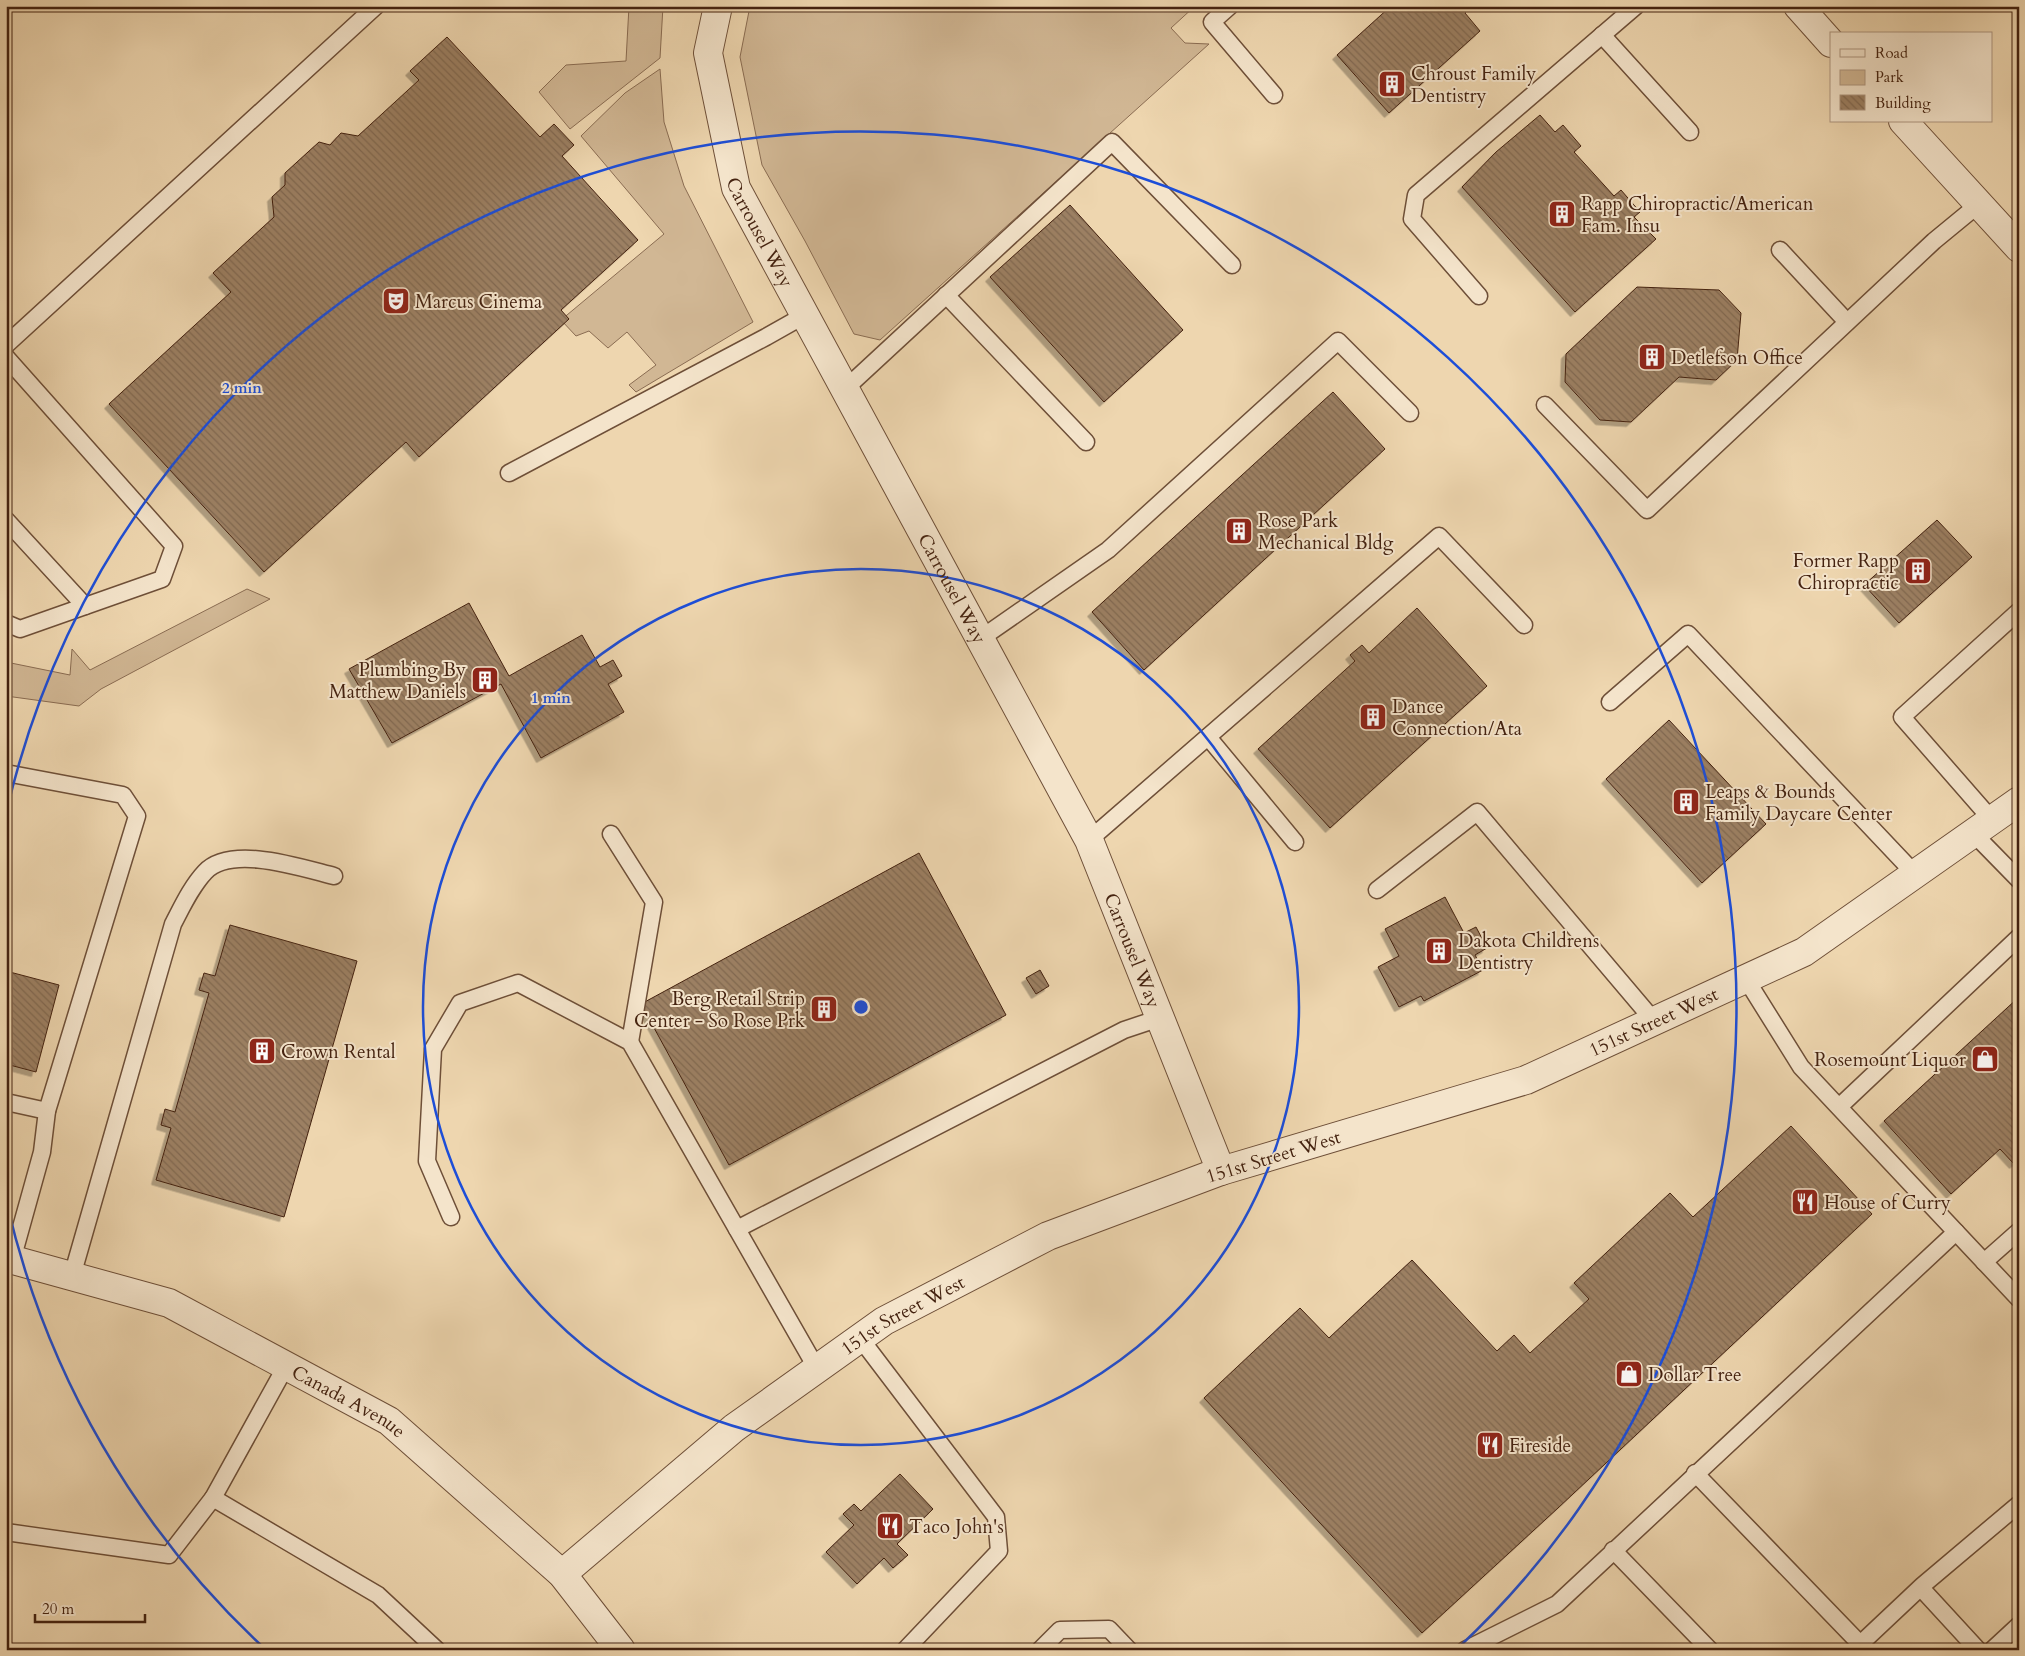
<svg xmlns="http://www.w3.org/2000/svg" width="2025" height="1656" viewBox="0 0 2025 1656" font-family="Cardo,serif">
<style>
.green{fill:#d1b794;stroke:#8a6c52}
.building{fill:url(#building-back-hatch);stroke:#442210;filter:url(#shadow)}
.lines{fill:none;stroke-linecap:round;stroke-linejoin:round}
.service-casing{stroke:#6e4f38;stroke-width:19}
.minor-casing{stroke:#6e4f38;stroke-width:30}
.tertiary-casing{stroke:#6e4f38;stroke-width:30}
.service{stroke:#f4e4cb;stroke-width:16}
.minor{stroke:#f4e4cb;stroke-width:28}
.tertiary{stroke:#f4e4cb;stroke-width:28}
.ring{fill:none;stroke:#1d4ed8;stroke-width:2.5}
.labels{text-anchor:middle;stroke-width:4;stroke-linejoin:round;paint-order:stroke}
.poi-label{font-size:19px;fill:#442210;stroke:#f4e4cb;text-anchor:start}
.street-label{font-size:19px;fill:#442210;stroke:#f4e4cb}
.centre{fill:#1d4ed8;stroke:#f4e4cb;stroke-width:2.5}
.ring-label{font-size:15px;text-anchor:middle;font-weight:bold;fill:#1d4ed8;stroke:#f4e4cb;stroke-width:4;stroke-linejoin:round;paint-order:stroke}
</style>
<defs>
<pattern id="building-back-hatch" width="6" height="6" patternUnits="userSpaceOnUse" patternTransform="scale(1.25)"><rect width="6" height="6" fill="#9c8063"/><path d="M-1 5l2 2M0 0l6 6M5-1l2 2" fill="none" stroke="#816850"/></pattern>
<filter id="shadow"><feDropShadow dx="-4.5" dy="4.5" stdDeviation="0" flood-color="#0004"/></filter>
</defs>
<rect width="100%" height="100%" fill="#eed6af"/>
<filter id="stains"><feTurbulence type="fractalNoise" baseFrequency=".004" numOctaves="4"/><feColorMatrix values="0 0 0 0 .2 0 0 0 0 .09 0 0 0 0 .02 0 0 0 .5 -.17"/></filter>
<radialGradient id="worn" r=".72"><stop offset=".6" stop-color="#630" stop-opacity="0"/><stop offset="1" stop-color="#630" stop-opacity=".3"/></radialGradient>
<!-- green -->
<g class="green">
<path d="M629 6H663L660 58 570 129 539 92 566 65 626 61Z"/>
<path d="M750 6H1195L1171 28 1185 43 1209 44 880 340 854 334 805 241 762 165 740 57Z"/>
<path d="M660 69 664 122 684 186 753 322 636 392 629 385 656 365 627 332 608 348 589 331 576 336 561 320 664 234 581 136 625 93Z"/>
<path d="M247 589 270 599 101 689 79 706 6 696V662L70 675 72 649 90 670Z"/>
</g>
<!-- building -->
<g class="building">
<path d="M1391 6H1463L1467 11 1465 13 1480 31 1389 113 1337 55Z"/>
<path d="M447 37 540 137 554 124 574 145 562 156 638 240 561 310 569 319 419 457 406 442 264 572 109 404 231 292 213 273 274 217 272 197 285 185V173L319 142 330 145 341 133 358 136 419 80 410 71Z"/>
<path d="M1540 115 1555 132 1563 125 1581 146 1574 152 1614 196 1621 190 1640 212 1634 217 1656 239 1575 312 1462 187 1496 152Z"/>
<path d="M1070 205 1183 330 1104 402 990 277Z"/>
<path d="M1637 287 1719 290 1741 313 1737 360 1716 380 1679 377 1631 422 1600 420 1565 382 1566 354Z"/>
<path d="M1333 392 1385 449 1144 670 1092 612Z"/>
<path d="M1937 520 1972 557 1899 623 1864 585Z"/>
<path d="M469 603 509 676 582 635 600 667 613 660 622 676 608 684 624 712 541 758 501 684 392 743 349 669Z"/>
<path d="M1417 608 1487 686 1330 828 1258 749 1355 661 1350 655 1362 645 1369 653Z"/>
<path d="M1669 720 1766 824 1702 883 1606 779Z"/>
<path d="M919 853 1006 1015 729 1165 641 1004Z"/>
<path d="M1445 897 1464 933 1476 927 1487 948 1475 955 1483 970 1424 1001 1421 996 1399 1007 1378 967 1399 956 1385 929Z"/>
<path d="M230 925 357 961 284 1217 156 1180 171 1128 161 1125 165 1109 175 1112 209 993 199 990 204 973 215 976Z"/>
<path d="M1040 970 1049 986 1036 994 1026 978Z"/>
<path d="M6 971 59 985 36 1072 6 1064Z"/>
<path d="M2019 997V1160L2014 1164 2000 1149 1951 1194 1884 1121Z"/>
<path d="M1791 1126 1872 1214 1558 1508 1422 1633 1204 1398 1300 1308 1329 1338 1412 1260 1497 1351 1514 1335 1530 1353 1589 1299 1574 1283 1670 1193 1693 1217Z"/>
<path d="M900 1474 933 1509 897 1544 908 1555 893 1568 884 1558 857 1584 826 1552 854 1525 843 1514 854 1504 861 1511Z"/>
</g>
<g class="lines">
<!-- service casing -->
<g class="service-casing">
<g id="service">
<path d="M1230 6 1212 22 1274 95"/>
<path d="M1602 35 1690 132"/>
<path d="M1780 250 1847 322"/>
<path d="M946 295 1086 442"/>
<path d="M1479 296 1412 219 1416 195 1636 6"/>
<path d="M6 345 376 6"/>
<path d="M6 357 174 546 162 579 20 629 6 623"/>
<path d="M845 389 1112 142 1232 265"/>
<path d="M1545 405 1647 510 1934 241 1979 204"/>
<path d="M509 473 766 337 805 315"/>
<path d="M6 520 85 606"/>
<path d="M980 639 1108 550 1338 341 1410 413"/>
<path d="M1610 702 1688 634 1915 874"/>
<path d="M1208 737 1295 842"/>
<path d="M6 773 123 795 137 816 47 1111 42 1152 12 1260"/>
<path d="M1992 820 1902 717 2019 611"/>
<path d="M1973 833 2019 880"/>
<path d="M611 834 654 902 630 1042"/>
<path d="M1089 840 1439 536 1524 625"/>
<path d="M1377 890 1477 812 1654 1021"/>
<path d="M1746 979 1801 1067 2019 1299"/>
<path d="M6 1102 47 1111"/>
<path d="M1839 1107 2019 937"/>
<path d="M451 1217 427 1161 433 1049 460 1003 518 983 630 1042 817 1369"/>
<path d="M737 1229 1124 1030 1160 1018"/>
<path d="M1984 1262 2019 1231"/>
<path d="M72 1276 173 924C182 907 191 887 205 872 231 844 302 868 334 876"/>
<path d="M860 1338 996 1517 999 1551 905 1650"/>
<path d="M286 1366 213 1498 378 1595 437 1650"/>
<path d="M1695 1473 1866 1650"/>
<path d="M6 1532 169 1555 213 1498"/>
<path d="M1613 1550 1710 1650"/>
<path d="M1921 1588 1978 1650"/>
<path d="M1040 1650 1060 1630 1109 1629 1129 1650"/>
<path d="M1465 1650 1557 1604 1956 1232"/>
<path d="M1854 1650 1923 1585 2019 1504"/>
<path d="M1992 1650 2019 1625"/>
</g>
</g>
<!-- minor casing -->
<g class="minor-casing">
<g id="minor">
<path id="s1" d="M718 6 708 53 736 188 1089 840 1221 1171 1526 1080 1804 952 2019 801"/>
<path id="s2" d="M6 1258 169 1303 389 1421 562 1574 621 1650"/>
</g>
</g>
<!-- tertiary casing -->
<g class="tertiary-casing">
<g id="tertiary">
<path d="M1798 6 1831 43"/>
<path d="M1903 121 2019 248"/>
<path id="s3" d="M562 1574 734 1428 884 1321 1048 1236 1221 1171"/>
</g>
</g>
<!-- service -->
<use href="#service" class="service"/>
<!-- minor -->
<use href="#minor" class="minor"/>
<!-- tertiary -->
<use href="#tertiary" class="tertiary"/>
</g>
<!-- distance rings -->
<g class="ring">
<circle cx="861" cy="1007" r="438"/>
<path d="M264 1648A876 876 0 0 1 7 1204M7 810A876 876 0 1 1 1458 1648"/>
</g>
<!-- icons -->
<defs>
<g id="building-square" transform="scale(1.4375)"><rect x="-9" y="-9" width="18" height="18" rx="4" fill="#8f2418" stroke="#f4e4cb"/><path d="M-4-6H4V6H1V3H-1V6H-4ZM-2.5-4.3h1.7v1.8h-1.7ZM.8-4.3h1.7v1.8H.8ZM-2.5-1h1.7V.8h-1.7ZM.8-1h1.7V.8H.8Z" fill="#fff"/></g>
<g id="theatre-square" transform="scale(1.4375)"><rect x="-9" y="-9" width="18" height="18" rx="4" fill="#8f2418" stroke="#f4e4cb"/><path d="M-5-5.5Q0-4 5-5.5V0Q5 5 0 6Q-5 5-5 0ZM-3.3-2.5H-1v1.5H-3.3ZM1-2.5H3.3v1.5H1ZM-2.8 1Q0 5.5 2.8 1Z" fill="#fff"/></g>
<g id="shop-square" transform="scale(1.4375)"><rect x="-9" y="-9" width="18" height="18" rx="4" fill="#8f2418" stroke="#f4e4cb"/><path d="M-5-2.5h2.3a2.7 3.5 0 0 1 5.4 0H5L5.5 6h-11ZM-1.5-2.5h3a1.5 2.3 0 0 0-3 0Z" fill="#fff"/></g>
<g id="restaurant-square" transform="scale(1.4375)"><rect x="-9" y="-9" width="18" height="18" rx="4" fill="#8f2418" stroke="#f4e4cb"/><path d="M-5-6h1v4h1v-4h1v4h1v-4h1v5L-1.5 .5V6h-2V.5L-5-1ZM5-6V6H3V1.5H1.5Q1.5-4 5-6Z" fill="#fff"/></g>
</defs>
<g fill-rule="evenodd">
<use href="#building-square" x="1392" y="84"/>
<use href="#building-square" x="1562" y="214"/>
<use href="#theatre-square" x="396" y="301"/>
<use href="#building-square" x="1652" y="357"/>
<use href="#building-square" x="1239" y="531"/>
<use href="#building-square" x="1918" y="571"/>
<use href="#building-square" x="485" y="680"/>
<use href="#building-square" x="1373" y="717"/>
<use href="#building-square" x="1686" y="802"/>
<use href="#building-square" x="1439" y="951"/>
<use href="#building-square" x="824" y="1009"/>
<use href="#building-square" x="262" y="1051"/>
<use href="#shop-square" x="1985" y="1059"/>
<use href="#restaurant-square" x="1805" y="1202"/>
<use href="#shop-square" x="1629" y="1374"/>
<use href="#restaurant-square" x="1490" y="1445"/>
<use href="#restaurant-square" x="890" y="1526"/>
</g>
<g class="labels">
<!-- poi labels -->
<g class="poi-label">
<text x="1411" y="80">Chroust Family<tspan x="1411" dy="22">Dentistry</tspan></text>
<text x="1581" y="210">Rapp Chiropractic/American<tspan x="1581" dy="22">Fam. Insu</tspan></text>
<text x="415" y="308">Marcus Cinema</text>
<text x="1671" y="364">Detlefson Office</text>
<text x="1258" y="527">Rose Park<tspan x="1258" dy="22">Mechanical Bldg</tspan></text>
<text x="1899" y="567" text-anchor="end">Former Rapp<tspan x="1899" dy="22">Chiropractic</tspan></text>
<text x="466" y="676" text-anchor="end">Plumbing By<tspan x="466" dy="22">Matthew Daniels</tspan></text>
<text x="1392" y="713">Dance<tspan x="1392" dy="22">Connection/Ata</tspan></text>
<text x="1705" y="798">Leaps &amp; Bounds<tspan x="1705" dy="22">Family Daycare Center</tspan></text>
<text x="1458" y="947">Dakota Childrens<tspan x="1458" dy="22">Dentistry</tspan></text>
<text x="805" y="1005" text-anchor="end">Berg Retail Strip<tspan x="805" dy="22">Center - So Rose Prk</tspan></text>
<text x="281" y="1058">Crown Rental</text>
<text x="1966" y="1066" text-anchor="end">Rosemount Liquor</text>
<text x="1824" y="1209">House of Curry</text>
<text x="1648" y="1381">Dollar Tree</text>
<text x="1509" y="1452">Fireside</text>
<text x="909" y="1533">Taco John's</text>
</g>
<!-- street labels -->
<g class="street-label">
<text dy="7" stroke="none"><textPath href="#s1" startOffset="236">Carrousel Way</textPath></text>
<text dy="7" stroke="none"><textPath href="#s1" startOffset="641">Carrousel Way</textPath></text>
<text dy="7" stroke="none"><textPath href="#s1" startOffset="1046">Carrousel Way</textPath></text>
<text dy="7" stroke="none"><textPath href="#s1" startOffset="1742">151st Street West</textPath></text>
<text transform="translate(1273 1156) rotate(-17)" y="7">151st Street West</text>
<text dy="7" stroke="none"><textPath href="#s3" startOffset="429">151st Street West</textPath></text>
<text dy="7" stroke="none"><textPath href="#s2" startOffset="374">Canada Avenue</textPath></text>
</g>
</g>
<circle cx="861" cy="1007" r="8" class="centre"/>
<g class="ring-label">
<text x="242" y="393">2 min</text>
<text x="551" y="703">1 min</text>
</g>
<!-- margin -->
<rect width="2025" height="1656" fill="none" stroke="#eed6af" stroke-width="25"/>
<rect x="8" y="8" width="2010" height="1641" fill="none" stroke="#442210" stroke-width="2.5"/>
<rect x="12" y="12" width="2000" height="1631" fill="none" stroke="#442210"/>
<!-- legend -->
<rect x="1830" y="32" width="162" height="90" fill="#f4e4cb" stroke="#ae9680"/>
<rect x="1840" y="49" width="25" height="8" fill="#f4e4cb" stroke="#ae9680"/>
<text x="1875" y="58" font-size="15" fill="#442210">Road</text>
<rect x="1840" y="70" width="25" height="15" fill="#d1b794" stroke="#ae9680"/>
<text x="1875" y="82" font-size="15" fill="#442210">Park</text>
<rect x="1840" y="95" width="25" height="15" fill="url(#building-back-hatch)" stroke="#ae9680"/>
<text x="1875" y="108" font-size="15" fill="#442210">Building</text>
<!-- scale -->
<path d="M35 1614v8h110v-8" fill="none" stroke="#442210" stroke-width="2.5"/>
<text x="42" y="1614" font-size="15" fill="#442210" stroke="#f4e4cb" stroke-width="4" paint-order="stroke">20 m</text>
<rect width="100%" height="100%" filter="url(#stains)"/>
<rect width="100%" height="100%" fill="url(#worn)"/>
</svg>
